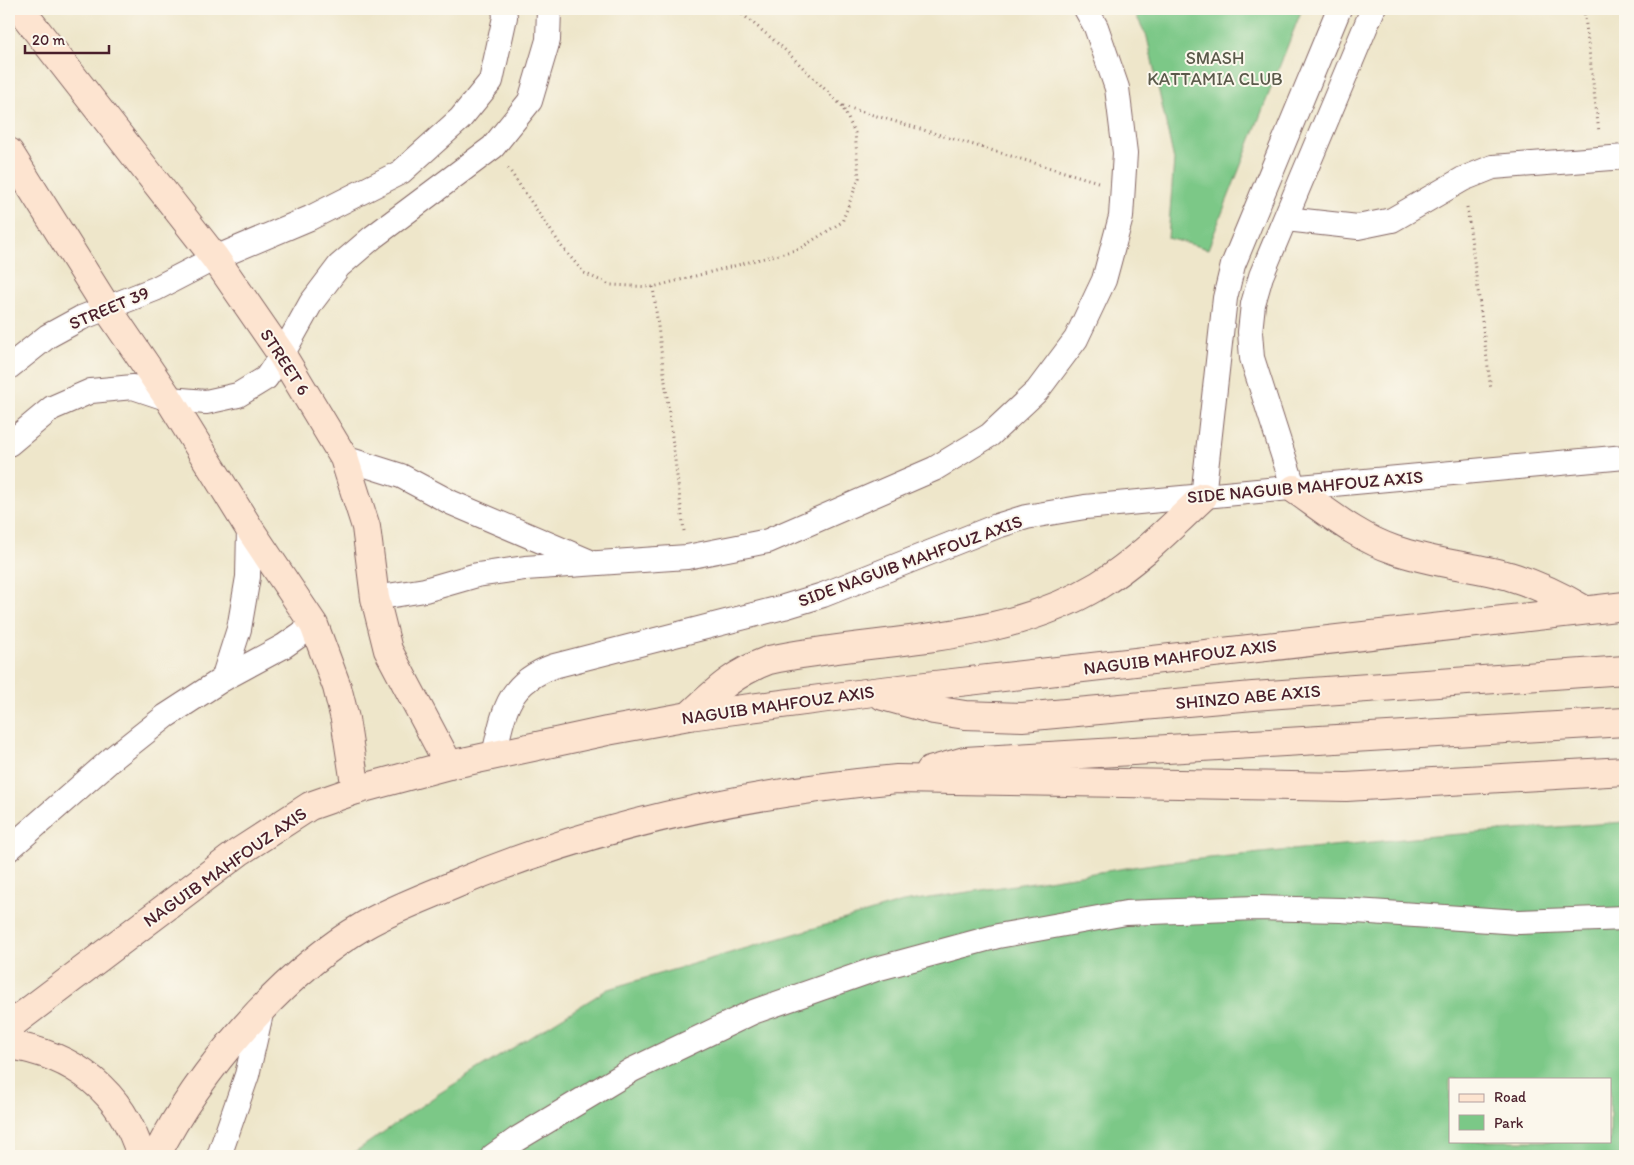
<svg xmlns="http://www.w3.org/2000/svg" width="1634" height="1165" viewBox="0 0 1634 1165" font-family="Itim,sans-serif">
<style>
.green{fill:#7bc887;stroke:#627459;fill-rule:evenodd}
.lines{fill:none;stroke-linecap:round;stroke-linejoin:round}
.street-casing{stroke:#836563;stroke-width:26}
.secondary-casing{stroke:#836563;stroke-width:30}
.path{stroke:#836563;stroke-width:3;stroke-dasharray:1 4;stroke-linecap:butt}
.street{stroke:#fff;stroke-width:24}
.secondary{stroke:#fde4d0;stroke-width:28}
.labels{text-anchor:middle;stroke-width:4;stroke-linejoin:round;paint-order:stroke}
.park-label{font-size:18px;fill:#5b5a4b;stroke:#fbf7ec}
.street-label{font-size:18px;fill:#4a1f2b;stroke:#fbf7ec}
</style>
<rect width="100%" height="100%" fill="#fbf7ec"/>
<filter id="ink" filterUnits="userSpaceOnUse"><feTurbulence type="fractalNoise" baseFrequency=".02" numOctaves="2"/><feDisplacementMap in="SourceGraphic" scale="10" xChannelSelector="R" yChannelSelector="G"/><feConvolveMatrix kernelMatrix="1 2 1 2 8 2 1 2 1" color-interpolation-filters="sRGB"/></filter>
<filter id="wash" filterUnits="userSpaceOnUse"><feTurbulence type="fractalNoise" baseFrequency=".0096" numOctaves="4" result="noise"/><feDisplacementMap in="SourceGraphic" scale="20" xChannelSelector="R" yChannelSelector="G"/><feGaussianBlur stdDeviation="1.12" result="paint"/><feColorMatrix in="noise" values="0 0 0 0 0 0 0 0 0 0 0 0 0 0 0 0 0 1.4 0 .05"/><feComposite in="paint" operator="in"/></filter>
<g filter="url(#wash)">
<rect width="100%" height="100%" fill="#eee6ca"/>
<!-- green -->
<g class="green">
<path d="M1133 9H1302L1208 249 1168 238 1174 160 1147 37Z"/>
<path d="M1625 822V1156H349L440 1093 608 989 903 902 1159 863 1434 836ZM1450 1079H1610V1141H1450Z"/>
</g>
</g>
<g filter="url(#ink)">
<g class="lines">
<!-- street casing -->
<g class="street-casing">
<g id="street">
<path d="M1286 219 1358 227 1392 220 1463 179 1493 167 1625 157"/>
<path d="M9 367 48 336 81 318 155 289 215 258 310 218 401 172 460 119 491 81 505 17 504 9"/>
<path d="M9 444 52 408 91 391 133 387 169 399 206 402 238 395 266 378 282 355 311 303 339 266 373 237 493 147 530 101 548 40 549 9"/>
<path d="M344 458 401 476 452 503 588 561"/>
<path d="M1294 489 1252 358 1250 332 1253 304 1261 276 1373 9"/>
<path d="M1203 497 1225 298 1233 265 1339 9"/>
<path d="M375 598 425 590 477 575 525 568 687 557 768 541 934 469 990 435 1037 391 1076 339 1104 280 1121 217 1125 153 1117 88 1096 27 1086 9"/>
<path d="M223 679 239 629 248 577 249 528"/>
<path d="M494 755C504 711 507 683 554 666L784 607 823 595 997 526 1026 517 1085 507 1625 457"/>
<path d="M9 849 113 758 166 716 223 679 284 646 314 625"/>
<path d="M219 1156 247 1075 262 1009"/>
<path d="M493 1156 517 1139 632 1070 753 1012 876 969 998 936 1126 913 1256 908 1341 910 1519 922 1625 918"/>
</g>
</g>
<!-- secondary casing -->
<g class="secondary-casing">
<g id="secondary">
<path d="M20 9 215 258 282 355 344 458 366 527 375 598 388 650 449 765"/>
<path d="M9 152 107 308 169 399 249 528 314 625 337 687 345 719 356 790"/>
<path d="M1294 489C1326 511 1358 538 1395 550 1432 563 1471 566 1509 576 1536 584 1561 596 1585 610"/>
<path d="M883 696 934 710 965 715 1022 717 1253 696 1625 670"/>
<path d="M689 716C716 691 734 673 769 660 879 637 1000 645 1099 585 1138 561 1170 528 1203 497"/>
<path d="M930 771 965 761 1625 722"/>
<path d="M9 1026 239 852 310 806 356 790 449 765 607 731 689 716 873 692 1625 606"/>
<path d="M9 1045C74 1055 122 1091 141 1156"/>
<path d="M156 1156C199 1071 281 974 365 925 393 909 426 897 456 884 597 824 745 793 897 779L1346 787 1625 771"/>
</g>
</g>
<!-- path -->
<g class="path">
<path d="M1584 9 1599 132"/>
<path d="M843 106 1098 182"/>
<path d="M508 168 562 247 584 273 610 285 653 287 799 249 842 222 859 178 855 133 842 106 782 47 736 9"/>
<path d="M1467 207 1491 390"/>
<path d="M653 287 684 531"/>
</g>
<!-- street -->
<use href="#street" class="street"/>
<!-- secondary -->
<use href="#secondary" class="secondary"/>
</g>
</g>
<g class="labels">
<!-- park labels -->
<g class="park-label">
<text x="1215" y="64">SMASH<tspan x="1215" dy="21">KATTAMIA CLUB</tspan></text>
</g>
<!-- street labels -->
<g class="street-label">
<text transform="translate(109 308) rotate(-23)" y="6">STREET 39</text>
<text transform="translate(285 362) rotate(57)" y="6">STREET 6</text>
<text transform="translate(1305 487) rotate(-5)" y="6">SIDE NAGUIB MAHFOUZ AXIS</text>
<text transform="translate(910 561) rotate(-20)" y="6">SIDE NAGUIB MAHFOUZ AXIS</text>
<text transform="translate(1180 657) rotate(-7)" y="6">NAGUIB MAHFOUZ AXIS</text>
<text transform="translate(1248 697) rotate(-5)" y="6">SHINZO ABE AXIS</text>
<text transform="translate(778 705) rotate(-8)" y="6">NAGUIB MAHFOUZ AXIS</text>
<text transform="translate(225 867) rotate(-35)" y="6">NAGUIB MAHFOUZ AXIS</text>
</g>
</g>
<!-- margin -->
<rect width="1634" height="1165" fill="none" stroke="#fbf7ec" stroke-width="30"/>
<!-- legend -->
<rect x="1449" y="1078" width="162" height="65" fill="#fbf7ec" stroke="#b4a19f"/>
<rect x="1459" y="1094" width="25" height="8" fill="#fde4d0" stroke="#b4a19f"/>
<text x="1494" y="1102" font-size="15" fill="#4a1f2b">Road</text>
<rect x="1459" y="1115" width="25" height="15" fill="#7bc887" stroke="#b4a19f"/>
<text x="1494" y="1128" font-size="15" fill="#4a1f2b">Park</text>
<!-- scale -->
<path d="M25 45v8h84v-8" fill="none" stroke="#4a1f2b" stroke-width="2.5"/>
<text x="32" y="45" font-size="15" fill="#4a1f2b" stroke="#fbf7ec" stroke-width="4" paint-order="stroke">20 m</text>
</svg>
